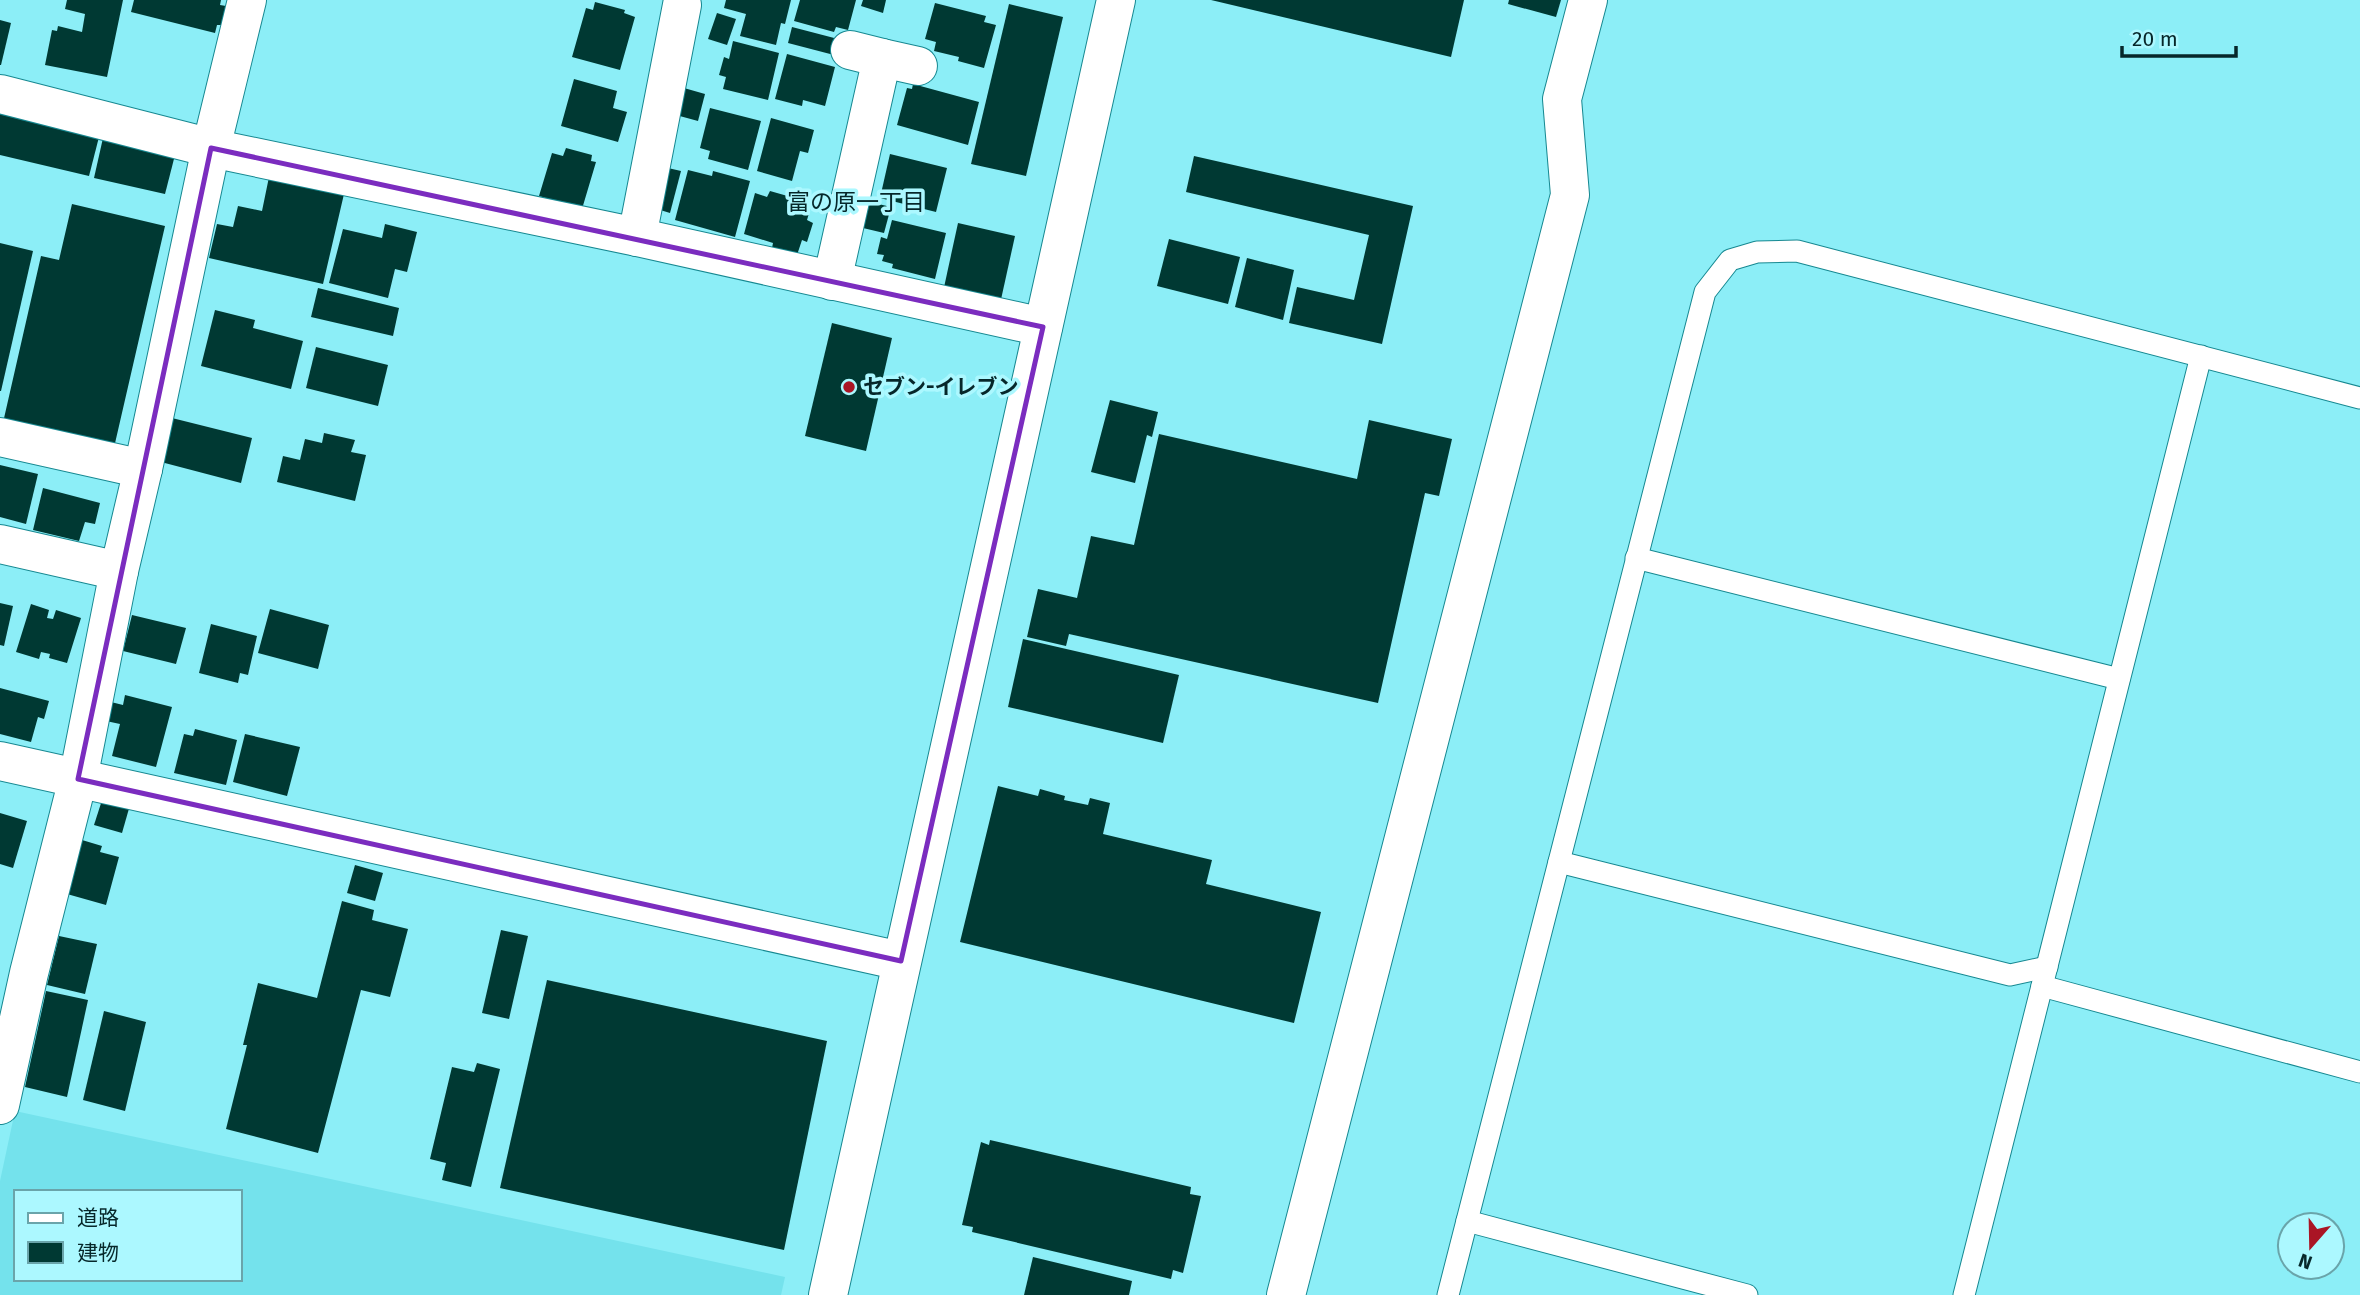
<svg xmlns="http://www.w3.org/2000/svg" width="2360" height="1295" viewBox="0 0 2360 1295" font-family="'Fira Sans','Noto Sans JP',sans-serif">
<style>
.built{fill:#74e2ec;fill-rule:evenodd}
.building{fill:#003933}
.lines{fill:none;stroke-linecap:round;stroke-linejoin:round}
.service-casing{stroke:#168891;stroke-width:23}
.minor-casing{stroke:#168891;stroke-width:40}
.tertiary-casing{stroke:#168891;stroke-width:40}
.service{stroke:#fff;stroke-width:21}
.minor{stroke:#fff;stroke-width:38}
.tertiary{stroke:#fff;stroke-width:38}
.marked{fill:none;stroke:#7b2cbf;stroke-width:5;stroke-linejoin:round}
.poi-dot{fill:#aa1525;stroke:#acf8ff;stroke-width:2.5}
.labels{text-anchor:middle;stroke-width:7;stroke-linejoin:round;paint-order:stroke}
.poi-label{font-size:21px;font-weight:bold;fill:#06272a;stroke:#acf8ff;text-anchor:start}
.neighbourhood-label{font-size:23px;fill:#06272a;stroke:#acf8ff}
</style>
<rect width="100%" height="100%" fill="#8ceef7"/>
<!-- built -->
<path class="built" d="M15 1111 785 1277 781 1295H0V1181ZM16 1192H240V1279H16Z"/>
<!-- building -->
<g class="building">
<path d="M67 0H123L107 77 45 65 52 30 57 31 58 26 82 32 85 14 65 9Z"/>
<path d="M134 0H221L220 5 226 6 221 25H217L215 33 131 12Z"/>
<path d="M726 0H791L785 24 781 23 776 45 740 36 746 14 724 8Z"/>
<path d="M800 0H856L848 30 836 27 834 32 794 21Z"/>
<path d="M863 0H886L883 13 861 6Z"/>
<path d="M1211 0H1464L1451 57Z"/>
<path d="M1509 0H1561L1556 17 1508 4Z"/>
<path d="M595 2 625 10 624 13 635 17 620 70 572 57 586 8 593 10Z"/>
<path d="M935 3 986 16 984 22 996 25 984 68 958 61 959 57 934 51 936 42 925 39Z"/>
<path d="M1009 4 1063 17 1026 176 971 164Z"/>
<path d="M717 13 736 19 727 45 708 39Z"/>
<path d="M0 20 11 23 1 65H0Z"/>
<path d="M792 27 838 39 834 55 788 43Z"/>
<path d="M733 41 779 53 768 100 723 89 726 77 719 75 724 57 729 59Z"/>
<path d="M787 54 835 67 825 106 803 100 802 106 775 99Z"/>
<path d="M574 79 617 91 613 108 627 112 618 142 561 126Z"/>
<path d="M913 84 979 102 968 145 897 125 907 88 912 89Z"/>
<path d="M684 88 705 94 698 121 676 115Z"/>
<path d="M710 108 761 121 748 170 708 159 710 151 700 148Z"/>
<path d="M0 113 99 137 89 176 0 155Z"/>
<path d="M771 118 814 130 808 153 800 151 792 181 757 171Z"/>
<path d="M103 138 175 155 165 194 94 178Z"/>
<path d="M566 148 592 155 591 161 596 162 582 209 539 196 552 153 563 156Z"/>
<path d="M890 154 947 168 936 212 880 198Z"/>
<path d="M1194 156 1413 206 1382 344 1289 323 1297 287 1354 300 1369 235 1186 192Z"/>
<path d="M668 168 681 171 670 213 657 209Z"/>
<path d="M688 170 712 176 713 171 750 181 735 237 675 220Z"/>
<path d="M269 177 344 194 323 284 209 258 217 224 233 227 238 206 262 211Z"/>
<path d="M770 191 812 203 807 220 813 223 807 242 802 240 797 255 772 248 773 243 744 234 755 193 767 197Z"/>
<path d="M870 202 891 207 884 233 863 228Z"/>
<path d="M72 204 165 226 113 452 2 427 41 256 59 260Z"/>
<path d="M892 220 946 233 935 279 892 268 893 264 882 261 884 255 877 254 881 237 887 239Z"/>
<path d="M958 223 1015 236 1000 304 943 292Z"/>
<path d="M385 224 417 232 407 272 395 269 388 298 329 283 343 229 382 238Z"/>
<path d="M1169 239 1240 257 1228 304 1157 286Z"/>
<path d="M0 243 33 251 1 391H0Z"/>
<path d="M1247 258 1294 270 1283 320 1235 307Z"/>
<path d="M318 288 399 308 393 336 311 317Z"/>
<path d="M215 310 255 320 253 328 303 341 291 389 201 366Z"/>
<path d="M832 323 892 338 866 451 805 436Z"/>
<path d="M316 347 388 365 378 406 306 388Z"/>
<path d="M1110 400 1158 412 1152 437 1147 435 1135 483 1091 472Z"/>
<path d="M172 418 252 438 241 483 161 462Z"/>
<path d="M1369 420 1452 439 1439 496 1425 493 1378 703 1069 634 1066 646 1027 637 1038 589 1077 598 1091 536 1134 545 1159 434 1357 479Z"/>
<path d="M324 433 355 440 351 452 366 455 355 501 277 482 283 456 300 460 305 439 322 443Z"/>
<path d="M0 465 38 474 26 524 0 517Z"/>
<path d="M43 488 100 503 95 524 85 522 79 541 33 530Z"/>
<path d="M0 603 13 606 4 646 0 645Z"/>
<path d="M31 604 49 610 47 618 53 619 56 610 81 618 67 663 49 658 50 654 41 652 39 659 16 652Z"/>
<path d="M270 609 329 625 318 669 258 653Z"/>
<path d="M132 615 186 628 176 664 123 651Z"/>
<path d="M211 624 257 636 248 675 240 673 238 683 199 673Z"/>
<path d="M1023 639 1179 675 1163 743 1008 707Z"/>
<path d="M0 688 49 701 44 719 38 717 31 742 0 734Z"/>
<path d="M125 695 172 707 156 767 112 756 120 724 106 721 111 702 123 705Z"/>
<path d="M195 729 237 740 226 785 174 773 184 734 193 736Z"/>
<path d="M245 734 300 747 287 796 233 782Z"/>
<path d="M998 786 1038 796 1040 789 1065 796 1064 800 1088 805 1090 798 1110 803 1103 834 1212 860 1206 884 1321 912 1294 1023 960 942Z"/>
<path d="M103 797 130 805 122 833 94 825Z"/>
<path d="M0 813 27 821 13 868 0 864Z"/>
<path d="M82 840 102 846 100 852 119 857 106 905 67 894Z"/>
<path d="M355 865 383 873 375 901 347 893Z"/>
<path d="M342 901 374 910 372 920 408 929 390 997 361 990 318 1153 226 1129 247 1045H243L258 983 317 998Z"/>
<path d="M501 930 528 936 509 1019 482 1013Z"/>
<path d="M59 936 97 944 85 994 47 985Z"/>
<path d="M547 980 827 1041 784 1250 500 1188Z"/>
<path d="M46 991 88 1000 67 1097 25 1087Z"/>
<path d="M104 1011 146 1022 125 1111 83 1100Z"/>
<path d="M477 1063 500 1069 471 1187 442 1180 446 1163 430 1159 452 1067 474 1072Z"/>
<path d="M990 1140 1191 1187 1190 1194 1201 1196 1183 1273 1173 1270 1171 1279 972 1232 973 1227 962 1225 981 1142 989 1145Z"/>
<path d="M1033 1257 1132 1281 1129 1295H1024Z"/>
</g>
<g class="lines">
<!-- service casing -->
<g class="service-casing">
<g id="service">
<path d="M1636 558 2119 679"/>
<path d="M1559 862 2010 975 2047 967"/>
<path d="M2042 986 2360 1072"/>
<path d="M1467 1221 1747 1295"/>
<path d="M1448 1295 1705 292 1730 260 1757 252 1797 251 2360 398"/>
<path d="M1964 1295 2201 356"/>
</g>
</g>
<!-- minor casing -->
<g class="minor-casing">
<g id="minor">
<path d="M882 58 918 66"/>
<path d="M0 94 211 148 637 237 1043 327"/>
<path d="M637 237 682 5"/>
<path d="M832 281 882 58 850 50"/>
<path d="M0 437 143 469"/>
<path d="M0 544 119 571"/>
<path d="M0 761 901 961"/>
<path d="M0 1105 29 973 78 779 119 571 143 469 211 148 247 0"/>
<path d="M1286 1295 1570 195 1562 99 1588 0"/>
</g>
</g>
<!-- tertiary casing -->
<g class="tertiary-casing">
<path id="tertiary" d="M828 1295 1116 0"/>
</g>
<!-- service -->
<use href="#service" class="service"/>
<!-- minor -->
<use href="#minor" class="minor"/>
<!-- tertiary -->
<use href="#tertiary" class="tertiary"/>
</g>
<!-- marked area -->
<path class="marked" d="M211 148 1043 327 901 961 78 779Z"/>
<!-- markers -->
<circle class="poi-dot" cx="849" cy="387" r="7"/>
<g class="labels">
<!-- poi labels -->
<g class="poi-label">
<text x="863" y="394">セブン-イレブン</text>
</g>
<!-- neighbourhood labels -->
<g class="neighbourhood-label">
<text x="856" y="210">富の原一丁目</text>
</g>
</g>
<!-- legend -->
<rect x="14" y="1190" width="228" height="91" fill="#acf8ff" stroke="#6aa4aa" stroke-width="2"/>
<rect x="28" y="1213" width="35" height="10" fill="#ffffff" stroke="#6aa4aa" stroke-width="2"/>
<text x="77" y="1225" font-size="21" fill="#06272a">道路</text>
<rect x="28" y="1242" width="35" height="21" fill="#003933" stroke="#6aa4aa" stroke-width="2"/>
<text x="77" y="1260" font-size="21" fill="#06272a">建物</text>
<!-- north arrow -->
<g transform="translate(2311 1246) rotate(200)"><circle r="33" fill="#acf8ff" stroke="#6aa4aa" stroke-width="2"/>
<path d="M0-5L12 26L0 18L-12 26Z" fill="#aa1525"/>
<text y="-10" font-size="19" font-weight="bold" text-anchor="middle" fill="#06272a">N</text>
</g>
<!-- scale -->
<path d="M2122 46v10h114v-10" fill="none" stroke="#06272a" stroke-width="3.5"/>
<text x="2132" y="46" font-size="21" fill="#06272a" stroke="#acf8ff" stroke-width="5" paint-order="stroke">20 m</text>
</svg>
